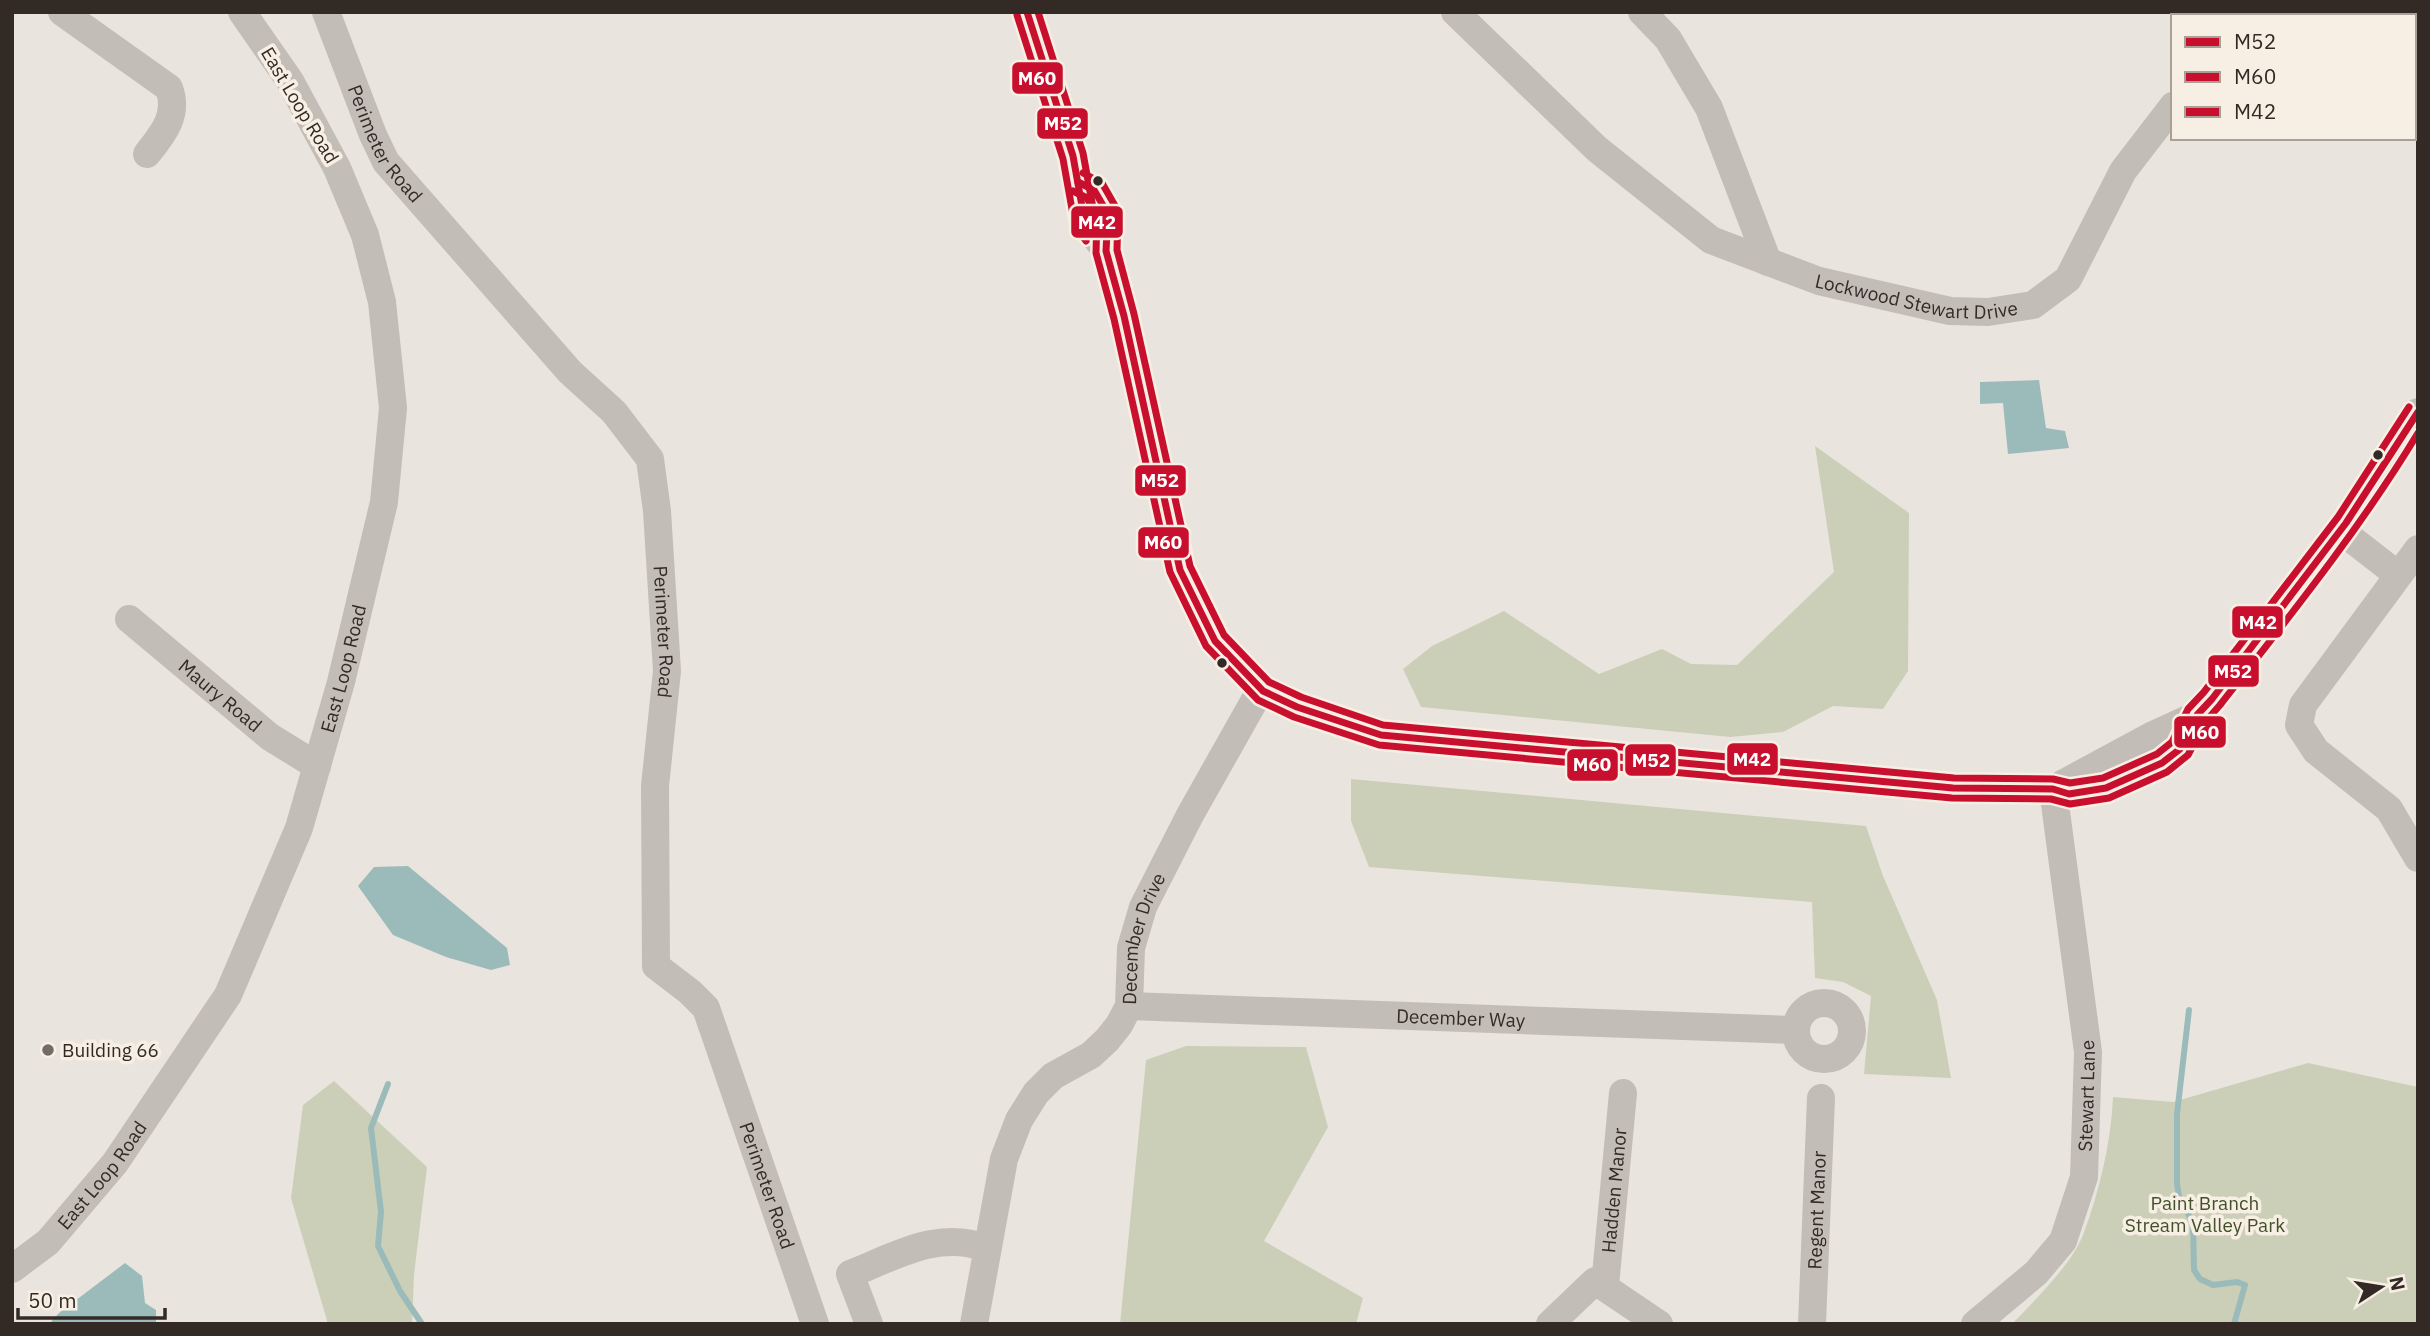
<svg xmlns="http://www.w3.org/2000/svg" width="2430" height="1336" viewBox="0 0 2430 1336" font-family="'IBM Plex Sans',sans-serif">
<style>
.green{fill:#cbcfb8}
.water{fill:#9bbbba}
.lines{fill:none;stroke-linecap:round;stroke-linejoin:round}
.stream{stroke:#9bbbba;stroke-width:6}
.minor{stroke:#c3bdb7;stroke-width:28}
.bus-1-casing{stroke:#f8efe4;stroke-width:12}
.bus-2-casing{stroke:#f8efe4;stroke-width:12}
.bus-3-casing{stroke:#f8efe4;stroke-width:12}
.bus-1{stroke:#c8102e;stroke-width:7}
.bus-2{stroke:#c8102e;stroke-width:7}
.bus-3{stroke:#c8102e;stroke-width:7}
.bus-dot{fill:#332a26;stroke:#f8efe4;stroke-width:2.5}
.poi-dot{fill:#736b66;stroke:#f8efe4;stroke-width:2.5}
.labels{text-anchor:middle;stroke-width:7;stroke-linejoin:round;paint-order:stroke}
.street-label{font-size:19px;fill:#332a26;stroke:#f8efe4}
.poi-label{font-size:19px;fill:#332a26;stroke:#f8efe4;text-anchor:start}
.park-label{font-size:19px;fill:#42502b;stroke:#f8efe4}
.line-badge{stroke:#f8efe4;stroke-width:2.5}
.badge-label{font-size:19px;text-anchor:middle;font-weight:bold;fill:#fff}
</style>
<rect width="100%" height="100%" fill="#eae4de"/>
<!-- green -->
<g class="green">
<path d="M1815 446 1909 513 1908 671 1883 709 1833 706 1783 732 1730 737 1421 707 1403 669 1432 646 1504 611 1599 674 1662 649 1691 664 1737 665 1834 572Z"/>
<path d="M1351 779 1866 826 1883 876 1937 1000 1951 1078 1864 1074 1871 996 1843 982 1815 978 1812 902 1369 867 1351 821Z"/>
<path d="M1186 1046 1306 1047 1328 1127 1264 1241 1363 1298 1356 1324H1120L1146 1060Z"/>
<path d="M2308 1063 2418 1087V1324H2012C2035 1300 2071 1265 2083 1235 2099 1192 2111 1144 2113 1097L2173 1102Z"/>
<path d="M334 1081 427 1167 414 1275 412 1324H328L291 1198 303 1105Z"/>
</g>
<!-- water -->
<g class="water">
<path d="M2039 380 2046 428 2065 431 2069 448 2008 454 2003 403 1980 404V382Z"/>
<path d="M408 866 507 948 510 965 491 970 446 957 393 935 358 886 374 867Z"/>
<path d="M125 1263 142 1276 145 1303 156 1310V1324H49L59 1313Z"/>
</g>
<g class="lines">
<!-- stream -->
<g class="stream">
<path d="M2189 1010 2177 1114V1184L2179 1196 2193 1223 2194 1270 2200 1279 2213 1285 2237 1282 2245 1285 2234 1324"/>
<path d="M388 1084 371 1128 381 1212 378 1246 400 1291 422 1324"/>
</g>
<!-- minor -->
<g class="minor">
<path d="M62 12 169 88C179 115 163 134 147 154"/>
<path id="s1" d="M326 12 373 135 386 162 570 372 614 412 650 459 657 511 667 671 655 786 656 966 690 992 706 1008 815 1324"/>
<path d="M1027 12 1073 156 1085 223 1106 251"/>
<path id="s2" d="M1455 12 1597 149 1711 240 1819 281 1950 311 1988 312 2033 305 2068 279 2123 171 2173 106"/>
<path d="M1642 12 1668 39 1709 108 1768 262"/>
<path d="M2302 16 2308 12"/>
<path d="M2414 19 2418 27"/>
<path d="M1078 182 1094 190 1108 214 1106 251 1124 316 1180 570 1215 641 1263 691 1297 707 1381 735 1953 788 2053 789 2069 794 2106 788 2162 763 2180 749 2197 715 2212 699C2283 606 2360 514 2418 412"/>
<path d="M2340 530 2398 575"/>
<path d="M2418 549 2303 705 2299 725 2316 751 2389 809 2418 858"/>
<path id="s3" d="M129 619 270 737 317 766"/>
<path d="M2053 789 2151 736 2197 715"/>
<circle cx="1824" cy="1031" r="28"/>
<path id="s4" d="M1129 1006 1795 1030"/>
<path id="s5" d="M12 1269 48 1242 115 1163 228 995 299 828 341 682 384 502 393 408 382 302 365 235 337 168 290 81 242 12"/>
<path id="s6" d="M1605 1286 1623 1093"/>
<path d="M869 1324 850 1274C896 1256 937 1230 986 1248"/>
<path id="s7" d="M974 1324 1004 1159 1019 1120 1036 1093 1053 1076 1091 1055 1107 1040 1119 1025 1129 1006 1131 948 1143 907 1190 815 1261 689"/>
<path d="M1550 1324 1595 1281 1659 1324"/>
<path id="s8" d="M1812 1324 1821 1098"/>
<path id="s9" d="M1975 1324 2036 1273 2063 1241 2084 1177 2088 1052 2053 789"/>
</g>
<!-- bus-1 casing -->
<g class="bus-1-casing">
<g id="bus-1">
<path d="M1027 12 1073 156 1085 223 1094 235"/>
<path d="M1078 182 1094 190 1108 214 1106 251 1124 316 1180 570 1215 641 1263 691 1297 707 1381 735 1953 788 2053 789 2069 794 2106 788 2162 763 2180 749 2197 715 2212 699 2346 523 2418 412"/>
</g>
</g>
<!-- bus-2 casing -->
<g class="bus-2-casing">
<g id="bus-2">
<path d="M1017 15 1063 159 1075 226 1086 241"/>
<path d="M1073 191 1087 198 1097 217 1096 253 1114 319 1170 572 1206 646 1258 700 1294 717 1379 745 1952 798 2051 799 2070 804 2109 798 2167 772 2188 755 2206 721 2220 705C2289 617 2360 529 2418 433"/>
</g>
</g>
<!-- bus-3 casing -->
<g class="bus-3-casing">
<g id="bus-3">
<path d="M1038 12 1083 153 1095 219 1102 229"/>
<path d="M1083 173 1102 183 1118 211 1117 250 1134 314 1190 566 1224 635 1269 682 1301 697 1383 725 1954 778 2053 779 2070 783 2103 778 2157 754 2172 742 2188 709 2204 692 2338 517 2409 407"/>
</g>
</g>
<!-- bus-1 -->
<use href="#bus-1" class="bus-1"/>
<!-- bus-2 -->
<use href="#bus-2" class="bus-2"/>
<!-- bus-3 -->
<use href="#bus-3" class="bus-3"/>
</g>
<!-- markers -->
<g class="bus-dot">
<circle cx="1098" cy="181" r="6"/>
<circle cx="2378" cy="455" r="6"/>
<circle cx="1222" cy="663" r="6"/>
</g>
<circle class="poi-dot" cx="48" cy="1050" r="7"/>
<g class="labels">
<!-- street labels -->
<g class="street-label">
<text transform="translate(300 105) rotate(59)" y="7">East Loop Road</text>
<text dy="7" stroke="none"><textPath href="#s1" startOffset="145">Perimeter Road</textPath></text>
<text dy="7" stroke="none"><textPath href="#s2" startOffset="558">Lockwood Stewart Drive</textPath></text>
<text dy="7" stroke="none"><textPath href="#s1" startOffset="733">Perimeter Road</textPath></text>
<text dy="7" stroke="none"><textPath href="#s5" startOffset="698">East Loop Road</textPath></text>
<text dy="7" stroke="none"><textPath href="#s3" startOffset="119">Maury Road</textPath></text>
<text dy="7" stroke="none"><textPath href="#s7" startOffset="441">December Drive</textPath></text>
<text dy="7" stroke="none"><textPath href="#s4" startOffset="332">December Way</textPath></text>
<text dy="7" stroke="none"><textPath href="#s9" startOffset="270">Stewart Lane</textPath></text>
<text dy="7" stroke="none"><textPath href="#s5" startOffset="131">East Loop Road</textPath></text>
<text dy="7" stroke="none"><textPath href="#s1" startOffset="1321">Perimeter Road</textPath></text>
<text dy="7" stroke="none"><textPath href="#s6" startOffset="96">Hadden Manor</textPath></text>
<text dy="7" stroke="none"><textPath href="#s8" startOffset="114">Regent Manor</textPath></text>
</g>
<!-- poi labels -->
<g class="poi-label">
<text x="62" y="1057">Building 66</text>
</g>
<!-- park labels -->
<g class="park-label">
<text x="2205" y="1210">Paint Branch<tspan x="2205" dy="22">Stream Valley Park</tspan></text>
</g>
</g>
<g class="line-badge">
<rect x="1011" y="61" width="53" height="34" rx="7" fill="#c8102e"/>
<rect x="1036" y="107" width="53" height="33" rx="7" fill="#c8102e"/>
<rect x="1070" y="205" width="54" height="34" rx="7" fill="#c8102e"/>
<rect x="1134" y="464" width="53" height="33" rx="7" fill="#c8102e"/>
<rect x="1137" y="526" width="53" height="33" rx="7" fill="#c8102e"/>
<rect x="2231" y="605" width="53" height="34" rx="7" fill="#c8102e"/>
<rect x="2207" y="654" width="53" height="34" rx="7" fill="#c8102e"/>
<rect x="2173" y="715" width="54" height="34" rx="7" fill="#c8102e"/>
<rect x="1726" y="742" width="53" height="34" rx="7" fill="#c8102e"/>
<rect x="1624" y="743" width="53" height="34" rx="7" fill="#c8102e"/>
<rect x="1566" y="748" width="53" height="34" rx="7" fill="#c8102e"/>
</g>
<g class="badge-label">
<text x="1037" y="85">M60</text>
<text x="1063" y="130">M52</text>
<text x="1097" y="229">M42</text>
<text x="1160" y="487">M52</text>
<text x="1163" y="549">M60</text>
<text x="2258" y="629">M42</text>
<text x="2233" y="678">M52</text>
<text x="2200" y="739">M60</text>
<text x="1752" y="766">M42</text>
<text x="1651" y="767">M52</text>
<text x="1592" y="771">M60</text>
</g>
<!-- border -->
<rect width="2430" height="1336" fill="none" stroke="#332a26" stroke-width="28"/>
<!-- legend -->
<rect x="2171" y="14" width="245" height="126" fill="#f8efe4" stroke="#a9a098" stroke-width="2"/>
<rect x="2185" y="37" width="35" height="10" fill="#c8102e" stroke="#a9a098" stroke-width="2"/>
<text x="2234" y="49" font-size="21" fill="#332a26">M52</text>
<rect x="2185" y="72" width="35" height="10" fill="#c8102e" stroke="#a9a098" stroke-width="2"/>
<text x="2234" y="84" font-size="21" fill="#332a26">M60</text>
<rect x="2185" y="107" width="35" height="10" fill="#c8102e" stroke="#a9a098" stroke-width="2"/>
<text x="2234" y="119" font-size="21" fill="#332a26">M42</text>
<!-- north arrow -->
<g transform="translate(2381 1287) rotate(78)" stroke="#f8efe4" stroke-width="5" paint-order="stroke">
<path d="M0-5L12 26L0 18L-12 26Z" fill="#332a26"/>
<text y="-10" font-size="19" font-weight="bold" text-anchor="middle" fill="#332a26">N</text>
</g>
<!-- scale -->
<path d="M18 1308v10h147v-10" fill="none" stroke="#332a26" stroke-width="3.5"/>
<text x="28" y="1308" font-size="21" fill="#332a26" stroke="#f8efe4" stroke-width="5" paint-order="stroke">50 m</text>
</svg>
